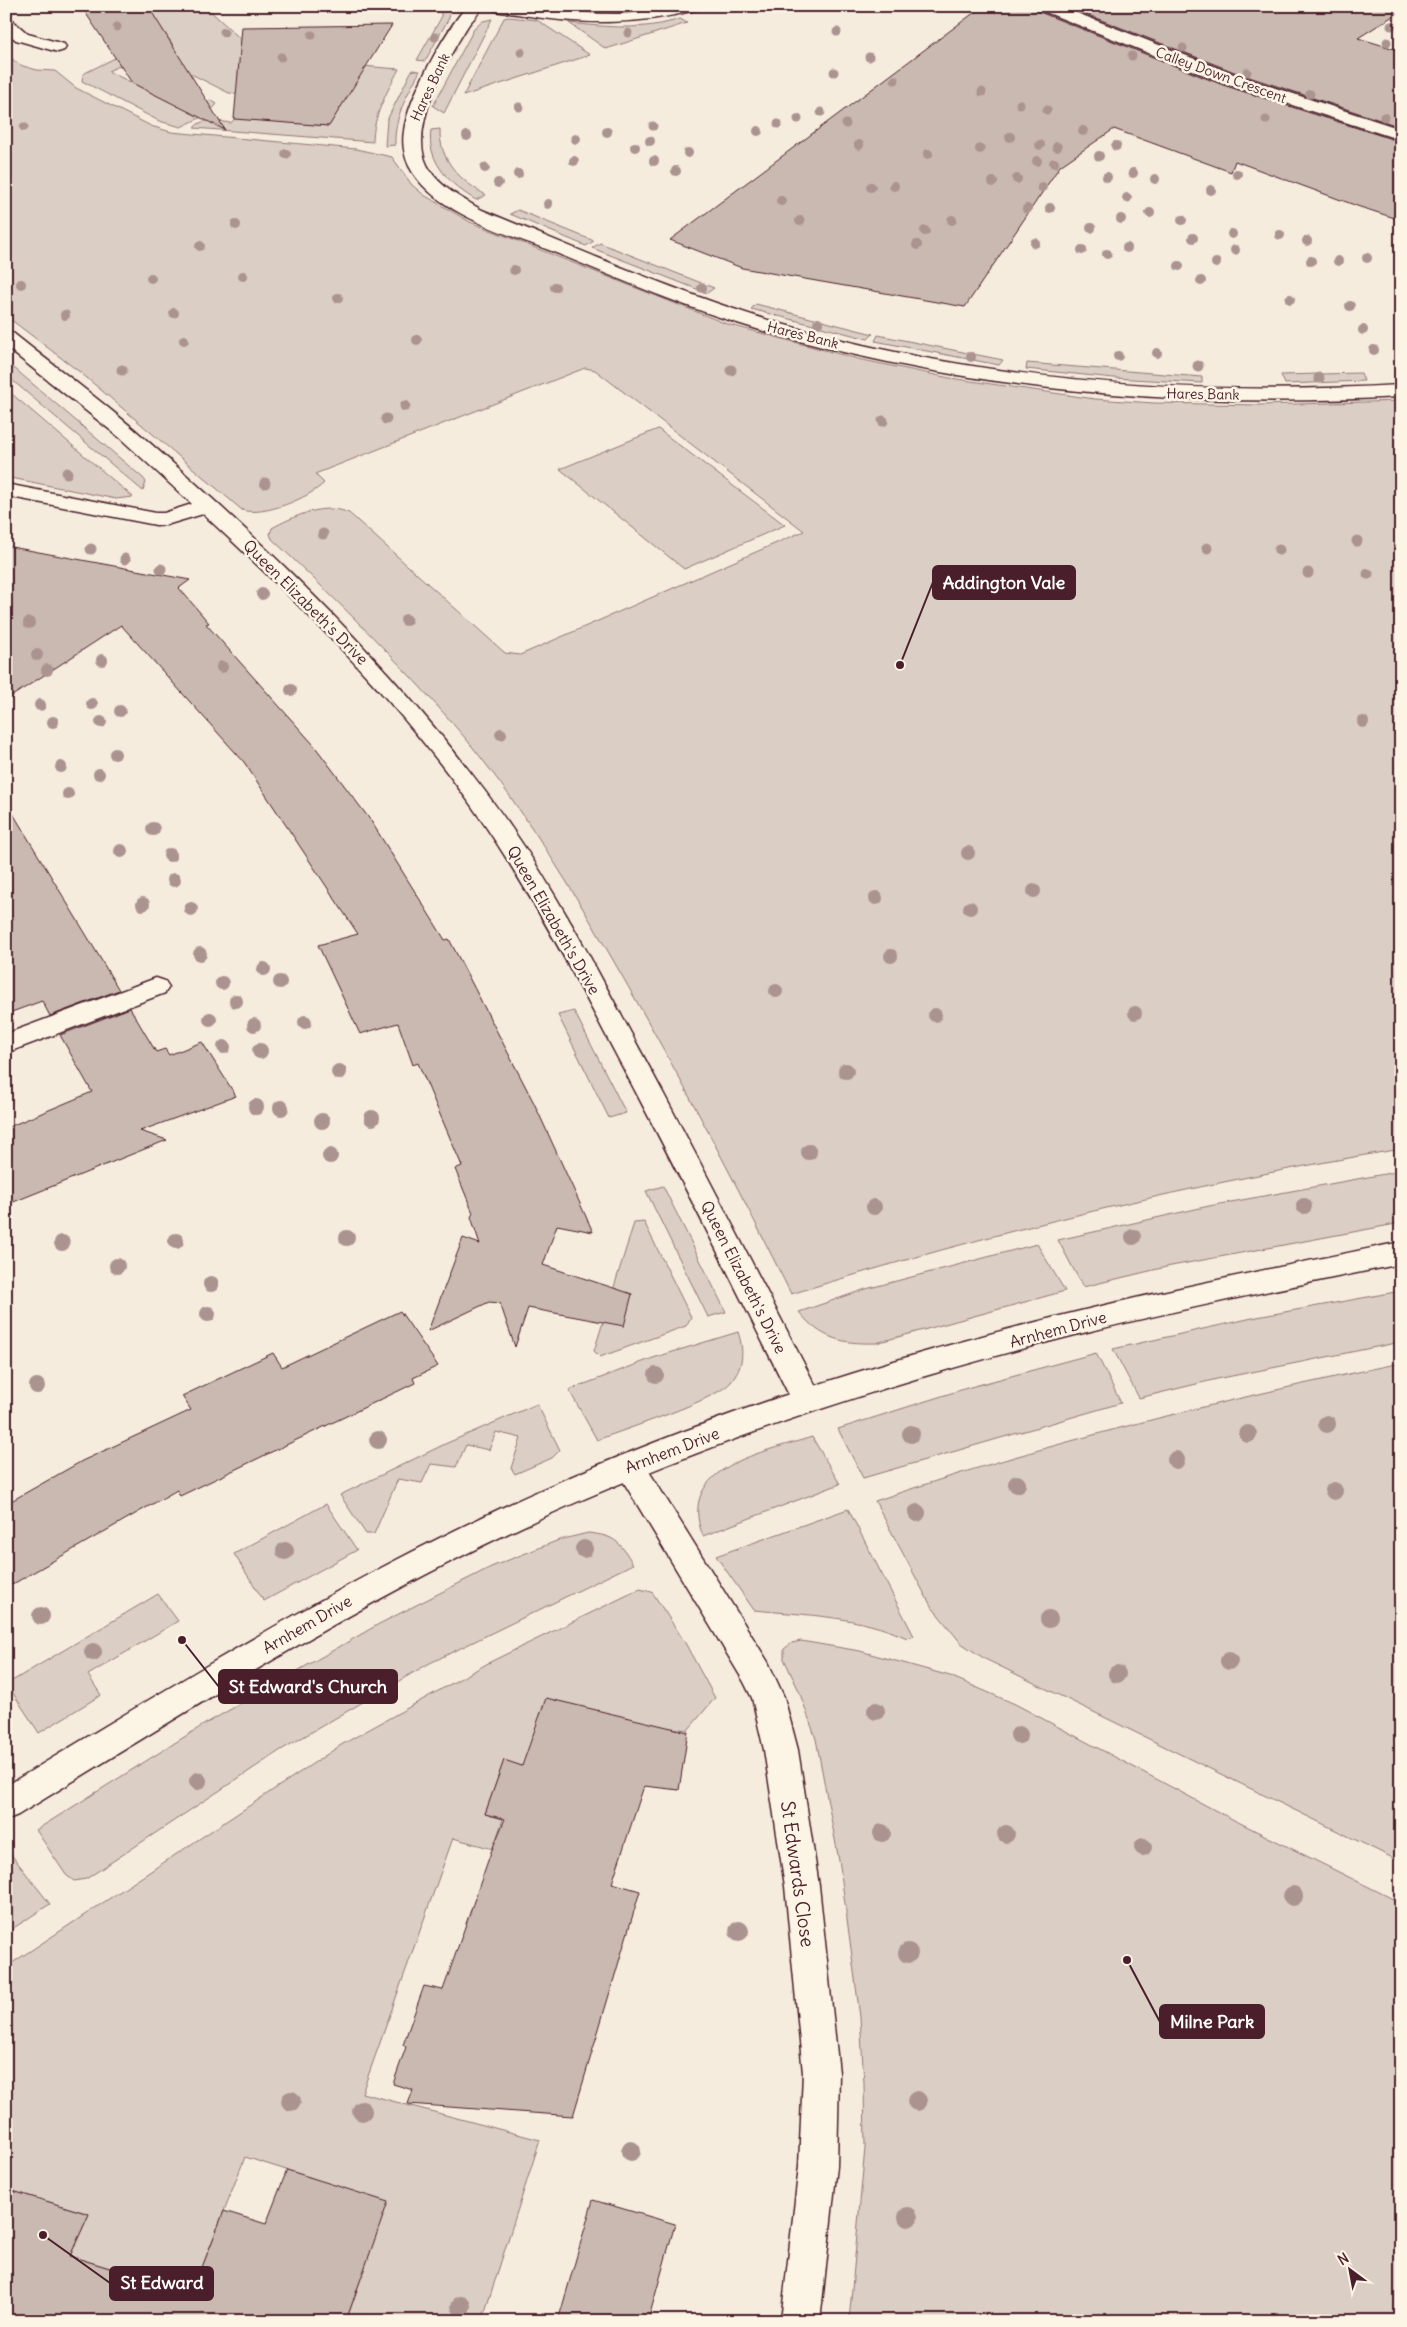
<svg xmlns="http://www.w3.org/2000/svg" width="1407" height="2327" viewBox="0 0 1407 2327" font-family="Delius,sans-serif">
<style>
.green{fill:#dbcec4;stroke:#927678}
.building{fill:#cab9b1;stroke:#4a1f2b}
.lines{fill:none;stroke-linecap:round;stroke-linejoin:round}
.minor-casing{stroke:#4a1f2b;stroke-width:3}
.tertiary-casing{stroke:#4a1f2b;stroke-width:3}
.minor{fill:#fcf5e5;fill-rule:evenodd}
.tertiary{fill:#fcf5e5;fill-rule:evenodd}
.tree{fill:#ab9390}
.labels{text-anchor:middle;stroke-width:5;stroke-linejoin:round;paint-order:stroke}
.far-street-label{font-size:14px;fill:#4a1f2b;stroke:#fcf5e5}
.street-label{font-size:16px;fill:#4a1f2b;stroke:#fcf5e5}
.near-street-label{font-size:19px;fill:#4a1f2b;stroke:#fcf5e5}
.leader{fill:none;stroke:#4a1f2b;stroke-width:2}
.callout-dot{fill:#4a1f2b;stroke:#fcf5e5;stroke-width:2}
.callout{fill:#4a1f2b;stroke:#4a1f2b;stroke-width:2}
.callout-label{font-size:18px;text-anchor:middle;font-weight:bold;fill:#fff}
</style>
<rect width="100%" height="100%" fill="#f5ecde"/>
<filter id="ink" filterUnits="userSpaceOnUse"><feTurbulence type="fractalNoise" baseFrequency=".02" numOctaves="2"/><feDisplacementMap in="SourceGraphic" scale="10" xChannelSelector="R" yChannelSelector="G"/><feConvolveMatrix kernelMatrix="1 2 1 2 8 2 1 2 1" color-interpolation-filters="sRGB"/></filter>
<g filter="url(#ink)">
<!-- green -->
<g class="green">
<path d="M181 6H205L261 58 399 69C387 92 373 116 373 142L194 128C202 117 218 121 231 123L235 118 329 126 343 102 229 93 149 53 108 71 187 110 210 100 217 104 208 114 181 127 159 121 82 81 83 74 117 57 173 45 160 26 94 24Z"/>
<path d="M435 6H448L450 13 449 18 425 61 417 60 441 18V12Z"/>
<path d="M509 17 537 20 590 55 463 96 504 18Z"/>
<path d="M492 19 444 113 433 106 474 29 483 21Z"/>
<path d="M680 19 687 23 606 49 569 23C607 27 642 31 680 19Z"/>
<path d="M6 50 15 62 23 66 37 70 55 71 76 88 151 126 171 132 356 149 392 157 412 185 424 195 470 222 727 324 858 359 950 378 1095 399 1154 403 1260 405 1401 401V1149C1195 1183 991 1232 791 1294 741 1193 689 1093 633 995 583 907 531 818 466 739 406 668 340 603 272 539L270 534 272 528C294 516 325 502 349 513L505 653 520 655 804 531 595 370 585 368 315 474 324 483C309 498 263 517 242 510L81 373 6 316Z"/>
<path d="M412 70 420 71C407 95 394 117 395 145L385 146 387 120Z"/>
<path d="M440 129C439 161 461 181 486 195L476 200C451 186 426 161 431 130Z"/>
<path d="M518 210 594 241 586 246 510 214Z"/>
<path d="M600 243 714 288 707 293 592 248Z"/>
<path d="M756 304 873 334 868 339 751 309Z"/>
<path d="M878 335 1003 360 999 365 875 341Z"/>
<path d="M1027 363 1202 377V383L1114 378 1026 369Z"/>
<path d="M14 368 143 478 146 482 143 491 6 375V371Z"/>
<path d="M1361 373 1364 381 1285 384 1281 375Z"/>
<path d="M6 389 133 497 116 499 6 477Z"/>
<path d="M658 429 785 525 684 569 560 469Z"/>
<path d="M574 1011 626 1113 609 1118 558 1015Z"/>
<path d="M1401 1171V1223L1166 1267 1083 1287 1058 1240 1209 1206Z"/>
<path d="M663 1186 726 1312 708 1317 646 1191Z"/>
<path d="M644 1222 691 1317 686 1326 600 1357 594 1351 634 1223Z"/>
<path d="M1037 1244 1065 1291 876 1343C842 1344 821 1339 799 1312L866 1289Z"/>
<path d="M1401 1291V1342L1217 1379 1139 1398 1113 1349 1257 1317Z"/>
<path d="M738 1332C744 1350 744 1366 731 1382 717 1400 623 1430 597 1440L569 1390 653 1358Z"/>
<path d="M1096 1353 1121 1403 863 1478 838 1429 967 1388Z"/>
<path d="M1401 1363V1862L985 1659 961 1643 931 1606 875 1501C1048 1442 1223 1400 1401 1363Z"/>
<path d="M537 1404 560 1450 552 1458 515 1474 511 1468 521 1438 496 1432 489 1450 466 1445 456 1467 431 1464 422 1483 398 1479 374 1534H366L340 1495 445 1444Z"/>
<path d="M812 1437 840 1484 703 1536C675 1466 765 1452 812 1437Z"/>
<path d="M326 1504 357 1550 264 1601 234 1554Z"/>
<path d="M848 1509 914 1636 907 1638C860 1616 805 1615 754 1610L716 1556Z"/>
<path d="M588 1533C616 1536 619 1541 633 1564L428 1664 281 1750 86 1879 74 1881 66 1875 36 1830 205 1724 379 1624 491 1567 559 1540Z"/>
<path d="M640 1589 652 1592 684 1641 715 1698 688 1730 629 1723 522 1766 504 1761 485 1814 503 1819 493 1849 453 1838 362 2093 540 2140 482 2321H346L369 2255 294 2232 315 2179 245 2157 181 2321 178 2289 70 2256 89 2214 6 2189V1967L341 1745 492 1661Z"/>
<path d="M158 1594 178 1621 88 1675 101 1695 39 1733 7 1684Z"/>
<path d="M801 1641 860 1651 950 1676 1015 1704 1224 1815 1401 1903V2321H849L865 2148 864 2083 860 2017 840 1866 816 1739 799 1691 784 1659V1649L792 1643Z"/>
<path d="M6 1848 50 1904 6 1933Z"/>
</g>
<!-- building -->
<g class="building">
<path d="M81 6H148L225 130 132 83Z"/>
<path d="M983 6H1034L1037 11 1223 85 1401 142V220L1360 207 1235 161 1231 172 1114 129 1060 166 965 307 742 268 670 240Z"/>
<path d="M1065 6H1401V11L1358 38 1401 51V127L1237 73Z"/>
<path d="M392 25 329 126 234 119 242 27Z"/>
<path d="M6 546 190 580 179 588 209 623 206 624 313 744 371 821 445 940 449 939 534 1103 593 1232 557 1225 543 1265 632 1294 624 1326 528 1308 515 1347 500 1303 489 1302 428 1331 463 1238 480 1244 471 1217 473 1213 455 1169 462 1166 418 1063 413 1065 398 1023 360 1034 318 945 358 934 244 762 121 625 6 700Z"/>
<path d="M6 802 87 936 119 990 50 1016 42 1001 6 1014Z"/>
<path d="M130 1008 156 1052 165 1049 169 1055 202 1042 236 1096 140 1131 167 1140 6 1205V1128L92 1092 60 1035Z"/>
<path d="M400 1311 438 1366 413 1378 415 1383 180 1496 177 1490 6 1588V1504L82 1461 191 1410 182 1396 273 1353 282 1367Z"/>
<path d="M546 1698 688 1732 679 1790 644 1786 612 1883 640 1891 573 2116 408 2104 413 2090 393 2084 406 2047 403 2045 424 1986 443 1990 491 1852 505 1819 485 1814 504 1760 522 1766Z"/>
<path d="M287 2170 388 2202 346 2321H6V2189L89 2214 70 2256 192 2293 224 2211 266 2224Z"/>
<path d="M593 2200 675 2224 648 2321H558Z"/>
</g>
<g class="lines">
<!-- minor casing -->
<g class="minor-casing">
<g id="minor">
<path d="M467 6H484C479 13 474 18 469 24 448 57 408 127 427 165 437 186 463 199 482 210 578 249 672 291 771 321 974 381 1190 397 1401 385V397C1185 409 968 391 760 330 689 309 621 280 554 252 508 234 433 213 409 166 404 156 402 142 404 131 408 98 445 31 467 6Z"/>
<path d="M488 6C532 6 576 15 620 14 647 13 673 6 701 6L699 9C638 26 579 25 517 14 509 13 493 13 488 6Z"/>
<path d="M1036 6H1059L1236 75 1401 129V140L1224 83 1038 9Z"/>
<path d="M6 18 12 20 28 34 64 44 66 47 64 50 58 52 16 40 6 32Z"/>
<path d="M6 331 13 333C53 365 95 396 135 430 272 549 405 677 511 827 557 893 595 966 633 1037 697 1154 757 1273 818 1391L822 1400 818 1409 807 1412 796 1409C735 1287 675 1165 611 1045 575 976 538 907 496 842 416 718 310 613 203 514L166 525H156L6 496V484L156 513H164L192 504 119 437 6 347Z"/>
<path d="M156 978 165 981 169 987 165 993 6 1053V1034Z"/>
<path d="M629 1453 640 1457 768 1662 784 1697 798 1750 819 1886 839 2073 837 2166 820 2321H781L799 2166 803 2073 785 1886 764 1750 752 1698 744 1682 614 1466 618 1457Z"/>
</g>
</g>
<!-- tertiary casing -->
<g class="tertiary-casing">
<path id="tertiary" d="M1401 1242V1264C1297 1285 1194 1306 1091 1331 914 1375 737 1432 570 1505 376 1590 198 1705 18 1815L6 1820V1786C182 1680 356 1572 543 1489 718 1411 911 1351 1097 1307 1198 1283 1299 1263 1401 1242Z"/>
</g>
<!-- minor -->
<use href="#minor" class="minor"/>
<!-- tertiary -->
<use href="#tertiary" class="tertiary"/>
</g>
<!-- trees -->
<g class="tree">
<circle cx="1391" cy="26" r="4.5"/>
<circle cx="117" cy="27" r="4.5"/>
<circle cx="224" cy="32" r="4.5"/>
<circle cx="837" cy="32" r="4.5"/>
<circle cx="628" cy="33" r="4.5"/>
<circle cx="312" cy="35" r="4.5"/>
<circle cx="435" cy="37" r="4.5"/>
<circle cx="1387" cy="42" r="4.5"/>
<circle cx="1183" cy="48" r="4.5"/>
<circle cx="521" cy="52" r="4.5"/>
<circle cx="1132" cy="56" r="4.5"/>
<circle cx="281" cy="57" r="4.5"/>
<circle cx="869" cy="57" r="4.5"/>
<circle cx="834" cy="72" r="4.5"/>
<circle cx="1247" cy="72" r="4.5"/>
<circle cx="895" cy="80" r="4.5"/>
<circle cx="982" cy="92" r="4.5"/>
<circle cx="1310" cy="94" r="4.5"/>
<circle cx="1020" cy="104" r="4.5"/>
<circle cx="519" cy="107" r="4.5"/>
<circle cx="1047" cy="110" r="4.5"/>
<circle cx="821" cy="112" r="4.5"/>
<circle cx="1384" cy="117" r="4.5"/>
<circle cx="798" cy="119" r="4.5"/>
<circle cx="1266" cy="120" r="4.5"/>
<circle cx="778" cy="124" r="4.5"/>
<circle cx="846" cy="124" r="4.5"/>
<circle cx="653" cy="126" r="4.5"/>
<circle cx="24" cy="127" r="4.5"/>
<circle cx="758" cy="131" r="5"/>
<circle cx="1083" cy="131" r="5"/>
<circle cx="607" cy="132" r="5"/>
<circle cx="467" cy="136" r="5"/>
<circle cx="1010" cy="137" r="5"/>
<circle cx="576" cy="139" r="5"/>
<circle cx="650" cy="141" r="5"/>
<circle cx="859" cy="145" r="5"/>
<circle cx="1040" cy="145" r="5"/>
<circle cx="1116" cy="146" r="5"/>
<circle cx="635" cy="147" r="5"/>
<circle cx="1057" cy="147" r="5"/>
<circle cx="980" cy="149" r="5"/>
<circle cx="688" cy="153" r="5"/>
<circle cx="286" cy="154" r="5"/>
<circle cx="928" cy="154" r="5"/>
<circle cx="1099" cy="156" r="5"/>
<circle cx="574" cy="161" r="5"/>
<circle cx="654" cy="161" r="5"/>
<circle cx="1037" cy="161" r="5"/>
<circle cx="1054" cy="163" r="5"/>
<circle cx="485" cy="168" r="5"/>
<circle cx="676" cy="171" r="5"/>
<circle cx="1133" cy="173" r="5"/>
<circle cx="518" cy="174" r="5"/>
<circle cx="1237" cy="174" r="5"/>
<circle cx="1107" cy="177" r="5"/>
<circle cx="1017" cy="179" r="5"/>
<circle cx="1155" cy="179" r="5"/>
<circle cx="993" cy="182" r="5"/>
<circle cx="498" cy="183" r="5"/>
<circle cx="894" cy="186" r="5"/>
<circle cx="871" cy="187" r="5"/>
<circle cx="1042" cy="187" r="5"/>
<circle cx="1211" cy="190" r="5"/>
<circle cx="1127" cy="198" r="5"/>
<circle cx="781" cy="201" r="5"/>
<circle cx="548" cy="204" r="5"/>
<circle cx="1050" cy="208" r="5"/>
<circle cx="1027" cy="209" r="5"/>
<circle cx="1150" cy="213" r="5"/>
<circle cx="1121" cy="219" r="5"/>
<circle cx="952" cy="220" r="5"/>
<circle cx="1182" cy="220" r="5"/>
<circle cx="800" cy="221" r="5"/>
<circle cx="236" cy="225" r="5"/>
<circle cx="1091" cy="228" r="5"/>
<circle cx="925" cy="231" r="5"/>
<circle cx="1232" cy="234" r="5"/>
<circle cx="1280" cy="235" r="5"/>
<circle cx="1193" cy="238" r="5"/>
<circle cx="1307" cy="241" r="5"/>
<circle cx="1035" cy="243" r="5"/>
<circle cx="917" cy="245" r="5"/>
<circle cx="200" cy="246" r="5"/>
<circle cx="1127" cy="248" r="5"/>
<circle cx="1082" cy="250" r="5"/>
<circle cx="1235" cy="250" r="5"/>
<circle cx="1107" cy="254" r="5"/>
<circle cx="1367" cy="258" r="5"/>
<circle cx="1311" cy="261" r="5"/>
<circle cx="1338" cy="261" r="5"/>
<circle cx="1216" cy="263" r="5"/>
<circle cx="1179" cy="266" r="5"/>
<circle cx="514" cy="270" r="5"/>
<circle cx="243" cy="276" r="5"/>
<circle cx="151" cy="278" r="5"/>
<circle cx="1201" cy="281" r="5"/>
<circle cx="21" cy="284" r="5"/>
<circle cx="555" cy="287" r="5"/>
<circle cx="702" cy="288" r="5"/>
<circle cx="338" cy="298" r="5"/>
<circle cx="1290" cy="299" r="5"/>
<circle cx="1350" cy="306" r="5"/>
<circle cx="174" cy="313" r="5"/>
<circle cx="65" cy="315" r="5"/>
<circle cx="818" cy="323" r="5"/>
<circle cx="1363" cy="330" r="5"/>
<circle cx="184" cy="340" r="5"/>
<circle cx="417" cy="340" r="5"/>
<circle cx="1374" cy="350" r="5"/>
<circle cx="1157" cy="353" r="5"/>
<circle cx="1118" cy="356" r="5"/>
<circle cx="971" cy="357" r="5"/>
<circle cx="1198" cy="366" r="5.5"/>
<circle cx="122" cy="370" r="5.5"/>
<circle cx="731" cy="370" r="5.5"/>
<circle cx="1319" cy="378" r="5.5"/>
<circle cx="405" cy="406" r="5.5"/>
<circle cx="386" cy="419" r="5.5"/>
<circle cx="883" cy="421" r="5.5"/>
<circle cx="67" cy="473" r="5.5"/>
<circle cx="265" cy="483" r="5.5"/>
<circle cx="323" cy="534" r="5.5"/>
<circle cx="1357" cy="541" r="5.5"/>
<circle cx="1207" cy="548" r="5.5"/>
<circle cx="91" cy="549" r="5.5"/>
<circle cx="1279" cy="550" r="5.5"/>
<circle cx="125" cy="559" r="5.5"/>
<circle cx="161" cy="569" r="5.5"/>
<circle cx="1308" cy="573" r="5.5"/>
<circle cx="1368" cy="574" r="5.5"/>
<circle cx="262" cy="594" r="6"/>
<circle cx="406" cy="620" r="6"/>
<circle cx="29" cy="623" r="6"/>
<circle cx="37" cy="655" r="6"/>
<circle cx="102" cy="660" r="6"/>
<circle cx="222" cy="667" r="6"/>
<circle cx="47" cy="670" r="6"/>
<circle cx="291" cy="690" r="6"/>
<circle cx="92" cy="704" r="6"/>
<circle cx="40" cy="705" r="6"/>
<circle cx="120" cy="711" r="6"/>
<circle cx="53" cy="722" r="6"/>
<circle cx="101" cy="722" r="6"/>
<circle cx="1363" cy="722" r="6"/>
<circle cx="501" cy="734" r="6"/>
<circle cx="115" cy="754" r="6"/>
<circle cx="61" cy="767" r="6"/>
<circle cx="99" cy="774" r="6"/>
<circle cx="68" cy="794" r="6"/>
<circle cx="153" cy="829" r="7"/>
<circle cx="121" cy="851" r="7"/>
<circle cx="968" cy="853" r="7"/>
<circle cx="170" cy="855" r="7"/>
<circle cx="174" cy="880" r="7"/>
<circle cx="1034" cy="891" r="7"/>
<circle cx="876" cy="898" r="7"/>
<circle cx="143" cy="904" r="7"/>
<circle cx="970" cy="908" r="7"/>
<circle cx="191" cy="909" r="7"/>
<circle cx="200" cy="954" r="7"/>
<circle cx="891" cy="956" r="7"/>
<circle cx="264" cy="969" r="7"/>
<circle cx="280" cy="982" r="7"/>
<circle cx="222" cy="983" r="7"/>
<circle cx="776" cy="991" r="7"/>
<circle cx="236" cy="1001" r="7"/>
<circle cx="1135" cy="1013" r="7"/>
<circle cx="935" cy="1015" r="7"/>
<circle cx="210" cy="1019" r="7"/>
<circle cx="305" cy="1022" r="7"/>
<circle cx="254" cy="1025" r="7"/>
<circle cx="224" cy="1047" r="7"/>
<circle cx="260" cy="1051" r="8"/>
<circle cx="846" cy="1071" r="8"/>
<circle cx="339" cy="1072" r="8"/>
<circle cx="256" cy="1107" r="8"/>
<circle cx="281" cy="1108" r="8"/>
<circle cx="372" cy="1118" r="8"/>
<circle cx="322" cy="1121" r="8"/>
<circle cx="809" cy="1152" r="8"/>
<circle cx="330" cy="1156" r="8"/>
<circle cx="1304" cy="1206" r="8"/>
<circle cx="874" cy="1207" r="8"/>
<circle cx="1133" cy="1237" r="8"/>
<circle cx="347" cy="1238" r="8"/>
<circle cx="176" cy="1241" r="8"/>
<circle cx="62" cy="1243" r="8"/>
<circle cx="117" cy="1266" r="8"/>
<circle cx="211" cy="1284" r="8"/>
<circle cx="208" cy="1314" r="8"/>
<circle cx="656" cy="1375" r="8"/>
<circle cx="37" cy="1386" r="8"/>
<circle cx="1327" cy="1424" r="9"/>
<circle cx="911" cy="1434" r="9"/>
<circle cx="1248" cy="1434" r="9"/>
<circle cx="378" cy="1440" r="9"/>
<circle cx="1176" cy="1460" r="9"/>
<circle cx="1017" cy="1484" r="9"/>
<circle cx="1334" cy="1491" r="9"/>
<circle cx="917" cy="1513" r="9"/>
<circle cx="584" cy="1549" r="9"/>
<circle cx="285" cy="1551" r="9"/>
<circle cx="41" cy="1616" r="9"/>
<circle cx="1049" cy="1619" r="9"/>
<circle cx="93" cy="1652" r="9"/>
<circle cx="1229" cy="1661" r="9"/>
<circle cx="1117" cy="1674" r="9"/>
<circle cx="876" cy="1711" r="9"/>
<circle cx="1019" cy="1735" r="9"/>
<circle cx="198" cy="1781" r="9"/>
<circle cx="882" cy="1833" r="9"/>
<circle cx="1006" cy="1834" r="9"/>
<circle cx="1143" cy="1847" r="9"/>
<circle cx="1293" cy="1896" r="10"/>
<circle cx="739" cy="1931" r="10"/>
<circle cx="908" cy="1953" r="10"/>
<circle cx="291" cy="2101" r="10"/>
<circle cx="917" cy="2101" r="10"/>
<circle cx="362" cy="2111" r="10"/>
<circle cx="631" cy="2151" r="10"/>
<circle cx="908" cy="2217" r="10"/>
<circle cx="461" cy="2306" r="10"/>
</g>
</g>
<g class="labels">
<!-- far-street labels -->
<g class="far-street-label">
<text transform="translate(1221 75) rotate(20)" y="5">Calley Down Crescent</text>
<text transform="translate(430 87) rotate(-65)" y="5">Hares Bank</text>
<text transform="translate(803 335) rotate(14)" y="5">Hares Bank</text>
<text transform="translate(1203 394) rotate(1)" y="5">Hares Bank</text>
</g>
<!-- street labels -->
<g class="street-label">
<text transform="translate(306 602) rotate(45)" y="6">Queen Elizabeth's Drive</text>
<text transform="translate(554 920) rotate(60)" y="6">Queen Elizabeth's Drive</text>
<text transform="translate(744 1277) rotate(63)" y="6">Queen Elizabeth's Drive</text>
<text transform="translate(1058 1329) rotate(-15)" y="6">Arnhem Drive</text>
<text transform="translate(672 1450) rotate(-21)" y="6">Arnhem Drive</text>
<text transform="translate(307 1624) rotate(-30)" y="6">Arnhem Drive</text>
</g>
<!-- near-street labels -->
<g class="near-street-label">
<text transform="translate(798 1874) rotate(82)" y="7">St Edwards Close</text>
</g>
</g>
<!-- callouts -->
<path class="leader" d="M900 665L933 582M182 1640L219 1687M1127 1960L1160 2022M43 2235L110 2283"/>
<g class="callout-dot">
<circle cx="900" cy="665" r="5"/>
<circle cx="182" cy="1640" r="5"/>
<circle cx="1127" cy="1960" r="5"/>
<circle cx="43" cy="2235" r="5"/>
</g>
<g class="callout">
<rect x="933" y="566" width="142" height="33" rx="5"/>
<rect x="219" y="1670" width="178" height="33" rx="5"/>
<rect x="1160" y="2005" width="104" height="33" rx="5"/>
<rect x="110" y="2267" width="103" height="33" rx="5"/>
</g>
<g class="callout-label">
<text x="1004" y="589">Addington Vale</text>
<text x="308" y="1693">St Edward's Church</text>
<text x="1212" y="2028">Milne Park</text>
<text x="162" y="2289">St Edward</text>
</g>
<!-- margin -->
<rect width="1407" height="2327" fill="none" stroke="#fcf5e5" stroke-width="25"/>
<rect x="12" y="12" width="1382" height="2302" fill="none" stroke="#4a1f2b" stroke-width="2" filter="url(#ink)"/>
<!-- north arrow -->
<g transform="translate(1350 2270) rotate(328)" stroke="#fcf5e5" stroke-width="4" paint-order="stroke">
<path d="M0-4L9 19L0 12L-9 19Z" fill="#4a1f2b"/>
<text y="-8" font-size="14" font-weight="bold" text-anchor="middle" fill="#4a1f2b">N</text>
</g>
</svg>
